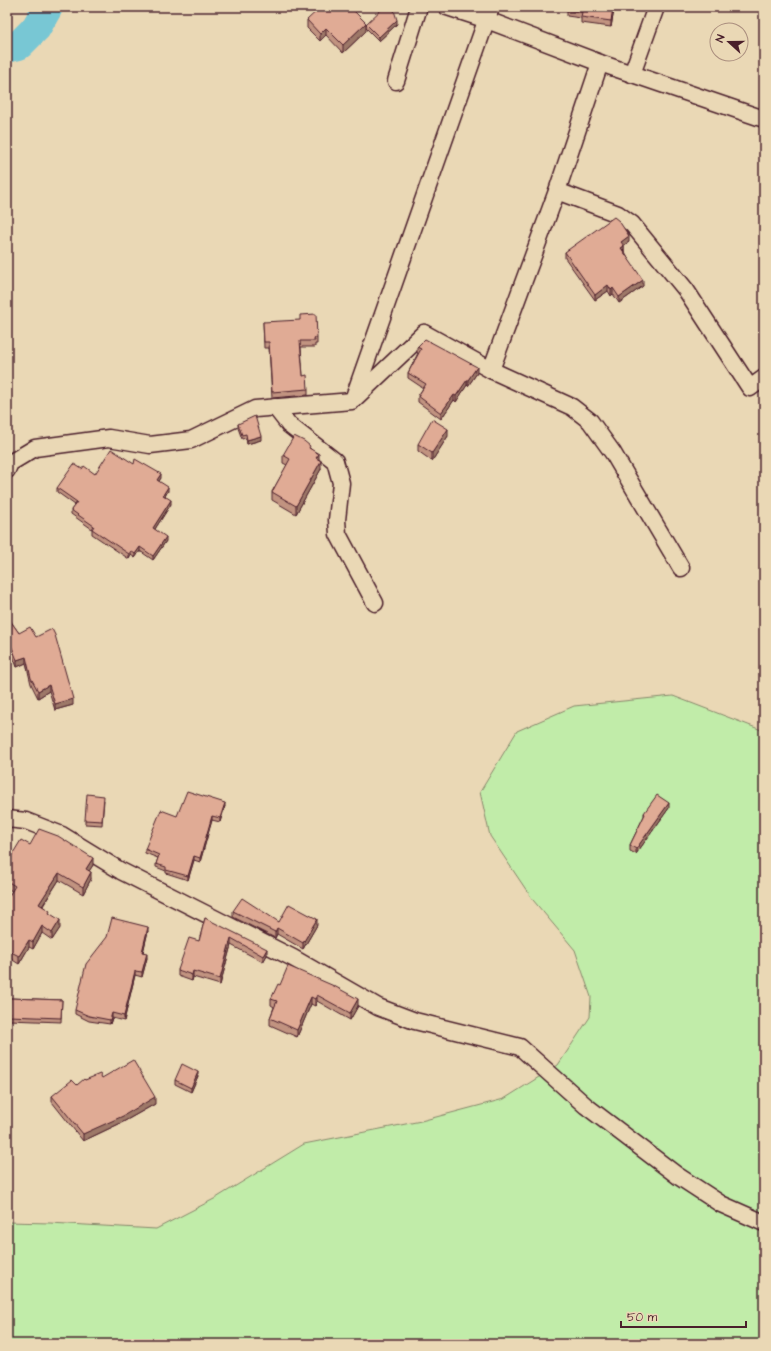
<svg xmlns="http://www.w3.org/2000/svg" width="771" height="1351" viewBox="0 0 771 1351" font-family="'Architects Daughter',sans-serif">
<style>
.green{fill:#c1eca9;stroke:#86866a}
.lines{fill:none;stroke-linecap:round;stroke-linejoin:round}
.river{stroke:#78c7d4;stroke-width:30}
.street-casing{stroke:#4a1f2b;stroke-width:19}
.street{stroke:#ead8b5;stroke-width:16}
.wall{fill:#c19380;stroke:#4a1f2b}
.shaded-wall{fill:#9d7868;stroke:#4a1f2b}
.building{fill:#e0ab95;stroke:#4a1f2b}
</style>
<rect width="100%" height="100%" fill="#ead8b5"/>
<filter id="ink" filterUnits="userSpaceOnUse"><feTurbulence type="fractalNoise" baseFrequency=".025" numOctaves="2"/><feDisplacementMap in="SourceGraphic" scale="8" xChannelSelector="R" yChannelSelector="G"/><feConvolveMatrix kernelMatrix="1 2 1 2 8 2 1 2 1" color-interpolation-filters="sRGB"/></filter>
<g filter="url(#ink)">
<!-- green -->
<path class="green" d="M673 696 764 731V1344H7V1222L50 1223 156 1229 216 1198 304 1144 421 1121 504 1099 558 1065 590 1017 591 997 575 950 533 900 490 836 480 792 517 731 574 706Z"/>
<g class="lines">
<!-- river -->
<path class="river" d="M7 48 19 45 36 28 48 7"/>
<!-- street casing -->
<g class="street-casing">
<g id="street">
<path d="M447 7 487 20 600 63 764 119"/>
<path d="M632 74 656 7"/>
<path d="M396 81 419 7"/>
<path d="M557 191 618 214 632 224 686 290 750 388 764 378"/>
<path d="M491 370 557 191 600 63"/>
<path d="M354 397 491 7"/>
<path d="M275 407 289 425 335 461 341 483 337 520 338 534 375 603"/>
<path d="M7 470 10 463 35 448 109 438 150 445 191 440 255 409 352 401 424 333 491 370 572 407 590 421 613 453 681 568"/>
<path d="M7 819 26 821 62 835 121 871 293 958 378 1007 415 1021 520 1047 586 1106 678 1176 721 1204 764 1223"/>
</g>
</g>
<!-- street -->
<use href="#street" class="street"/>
</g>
<!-- wall -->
<g class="wall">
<path d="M567 7H621L620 11 614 10 611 27 581 23V18L567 16Z"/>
<path d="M307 20 366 31 343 53 326 35 320 41 307 28Z"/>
<path d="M366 24H397L379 41 366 28Z"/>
<path d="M629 242 624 245V251L643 286 619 303 613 294 611 296 608 291 595 300 565 258V252Z"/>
<path d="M263 322 317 338V344H315V347H301L303 376 308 389V395L272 398 269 348H264Z"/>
<path d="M417 347 477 373 468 386 467 385 456 402 454 400 441 419 418 402V396L423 388 408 378V373L418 353H417Z"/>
<path d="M238 424 261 440 247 444 246 438 242 439 238 428Z"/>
<path d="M448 436 432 461 418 451V444Z"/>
<path d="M310 448 319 460 321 469 296 514 272 500V492L287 465 283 463V455Z"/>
<path d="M134 464 161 478 159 481 168 491 165 496 171 504 155 529 166 541 153 560 140 551 135 558 131 555 129 559 92 534V529L71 514V510L75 505 57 492V488L82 469 95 474Z"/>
<path d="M7 616 19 633 73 705 55 710 49 691 38 698 31 684 26 663 17 667 7 641Z"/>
<path d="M104 800 102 825 85 824V820Z"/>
<path d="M225 806 220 822 212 820 200 862 194 860 188 880 166 873V871L156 867V864L158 858 145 853V849L177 816Z"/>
<path d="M669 808 636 854 630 851V845L644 816V813Z"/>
<path d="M30 845 93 865 89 871 91 879 83 894 59 880 43 906 50 914 60 928 52 940 42 933 33 949 29 947 19 964 11 959 8 965 7 964V899L12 891 7 888V863Z"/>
<path d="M233 911 279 922 317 925 303 949 277 934 275 938 233 917Z"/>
<path d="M205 918 267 955 263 962 231 945 220 985 193 977 192 981 178 976V970L199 941Z"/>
<path d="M148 931 143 952 147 958 142 977 135 975 124 1021 112 1018 110 1024 89 1021 75 1014V1010Z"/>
<path d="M280 985 358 1006 350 1020 317 1001 315 1006 311 1004 297 1037 270 1025V1018L274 1007 271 1005V999Z"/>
<path d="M10 998 62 1000 61 1022 9 1020Z"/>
<path d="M198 1076 191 1092 175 1084V1080Z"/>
<path d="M102 1078 155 1104 123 1122 83 1141 52 1102V1096L77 1085 85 1080Z"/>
</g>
<!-- shaded-wall -->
<g class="shaded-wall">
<path d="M613 7H614V10L611 27V21Z"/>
<path d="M397 20V24L379 41V37Z"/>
<path d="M366 23V31L343 53V45Z"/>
<path d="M326 28V35L320 41V34Z"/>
<path d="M629 236V242L621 247V242Z"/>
<path d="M624 246V251L621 248Z"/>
<path d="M643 280V286L619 303V297Z"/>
<path d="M608 285V291L595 300V295Z"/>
<path d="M613 288V294L611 296V290Z"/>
<path d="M477 367V373L468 386V380Z"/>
<path d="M467 380V385L456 402V396Z"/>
<path d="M454 395V400L441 419V413Z"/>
<path d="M448 429V436L432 461V453Z"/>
<path d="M261 436V440L247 444V440Z"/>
<path d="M319 454V461L316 458Z"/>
<path d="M321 461V469L296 514V506Z"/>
<path d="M161 474V478L157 484V480Z"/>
<path d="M168 487V491L163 499V495Z"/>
<path d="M171 500V504L153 532V528Z"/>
<path d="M166 537V541L153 560V556Z"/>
<path d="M140 547V551L135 558V554Z"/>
<path d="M131 551V555L129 559V554Z"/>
<path d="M26 657V663L17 667V660Z"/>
<path d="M49 685V691L38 698V691Z"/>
<path d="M73 699V705L55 710V704Z"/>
<path d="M225 803V806L220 822V818Z"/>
<path d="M669 803V808L636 854V849Z"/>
<path d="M212 816V820L200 862V858Z"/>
<path d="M194 856V860L188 880V876Z"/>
<path d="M93 858V865L86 876V869Z"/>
<path d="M91 872V879L83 894V887Z"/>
<path d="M59 873V880L39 911V904Z"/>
<path d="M317 919V925L303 949V943Z"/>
<path d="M60 920V928L52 940V933Z"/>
<path d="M42 926V933L33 949V942Z"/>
<path d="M148 927V931L142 957V952Z"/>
<path d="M277 928V934L275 938V932Z"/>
<path d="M231 938V945L220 985V979Z"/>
<path d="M29 940V947L19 964V956Z"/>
<path d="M267 949V955L263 962V956Z"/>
<path d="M11 952V959L8 965V958Z"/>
<path d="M147 953V958L142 977V972Z"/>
<path d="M135 971V975L124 1021V1016Z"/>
<path d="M193 971V977L192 981V975Z"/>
<path d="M317 995V1001L315 1006V999Z"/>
<path d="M311 997V1004L297 1037V1030Z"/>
<path d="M358 999V1006L350 1020V1013Z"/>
<path d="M112 1013V1018L110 1024V1020Z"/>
<path d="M198 1072V1076L191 1092V1088Z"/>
<path d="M155 1097V1104L123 1122 83 1141V1134Z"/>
</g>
<!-- building -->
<g class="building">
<path d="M321 7H350L366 23 343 45 326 28 320 34 307 20Z"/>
<path d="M384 7H393L397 20 379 37 366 24Z"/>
<path d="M567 7H613L611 21 581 17 582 12 567 10Z"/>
<path d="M614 217 619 221 629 236 621 242 624 246 621 248 643 280 619 297 613 288 611 290 608 285 595 295 565 252Z"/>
<path d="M316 314 317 338H314L315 341H300L303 376 307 375 308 389 272 392 269 342H264L263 322 300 320V315Z"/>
<path d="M425 339 477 367 468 380H467L456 396 454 395 441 413 418 396 426 384 408 373 421 349 417 347Z"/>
<path d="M255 416 261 436 247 440 246 434 242 435 238 424Z"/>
<path d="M432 419 448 429 432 453 418 444Z"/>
<path d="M294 436 304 441 310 446 309 448 319 454 316 458 321 461 296 506 272 492 290 459 283 455Z"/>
<path d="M111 449 134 464 135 459 161 474 157 480 168 487 163 495 171 500 153 528 166 537 153 556 140 547 135 554 131 551 129 554 92 529 94 526 71 510 77 502 57 488 74 464 82 469 84 466 95 474Z"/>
<path d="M7 616 19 633 30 627 36 637 52 629 55 635 73 699 55 704 49 685 38 691 31 678 26 657 17 660 7 635Z"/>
<path d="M187 791 225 803 220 818 212 816 200 858 194 856 188 876 166 870V867L156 864 159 855 145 849 161 810 177 816Z"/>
<path d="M87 794 104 796 102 821 85 820Z"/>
<path d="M657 795 669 803 636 849 630 845 645 814 644 813Z"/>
<path d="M39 829 58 836 93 858 86 869 91 872 83 887 59 873 39 904 50 911 49 913 60 920 52 933 42 926 33 942 29 940 19 956 11 952 8 958 7 957V899L15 886 7 881V863L21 840 30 845Z"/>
<path d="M242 898 279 922 289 904 317 919 303 943 277 928 275 932 233 911Z"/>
<path d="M112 918 148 927 142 952 147 953 142 972 135 971 124 1016 112 1013 110 1020 89 1016 75 1010 86 964 107 937Z"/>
<path d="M205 918 267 949 263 956 231 938 220 979 193 971 192 975 178 970 189 938 199 941Z"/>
<path d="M288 966 334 986 358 999 350 1013 317 995 315 999 311 997 297 1030 270 1018 277 1001 271 999 278 984 280 985Z"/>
<path d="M10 998 62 1000 61 1018 9 1016Z"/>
<path d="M133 1060 155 1097 123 1116 83 1134 52 1096 72 1080 77 1085 84 1079 85 1080 100 1074 102 1078Z"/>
<path d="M182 1064 198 1072 191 1088 175 1080Z"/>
</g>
</g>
<!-- margin -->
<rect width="771" height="1351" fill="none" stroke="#ead8b5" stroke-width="24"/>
<rect x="12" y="12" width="747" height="1327" fill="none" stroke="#4a1f2b" stroke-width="1.5" filter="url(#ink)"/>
<!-- north arrow -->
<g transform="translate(729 42) rotate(291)"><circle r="19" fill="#ead8b5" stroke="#aa8e7e"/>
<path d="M0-3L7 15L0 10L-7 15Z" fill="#4a1f2b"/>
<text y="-6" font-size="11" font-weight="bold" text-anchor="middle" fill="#4a1f2b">N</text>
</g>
<!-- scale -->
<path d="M621 1321v6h125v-6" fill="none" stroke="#4a1f2b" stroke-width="2"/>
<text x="627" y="1321" font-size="12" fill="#4a1f2b" stroke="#ead8b5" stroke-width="3" paint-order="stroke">50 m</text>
</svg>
